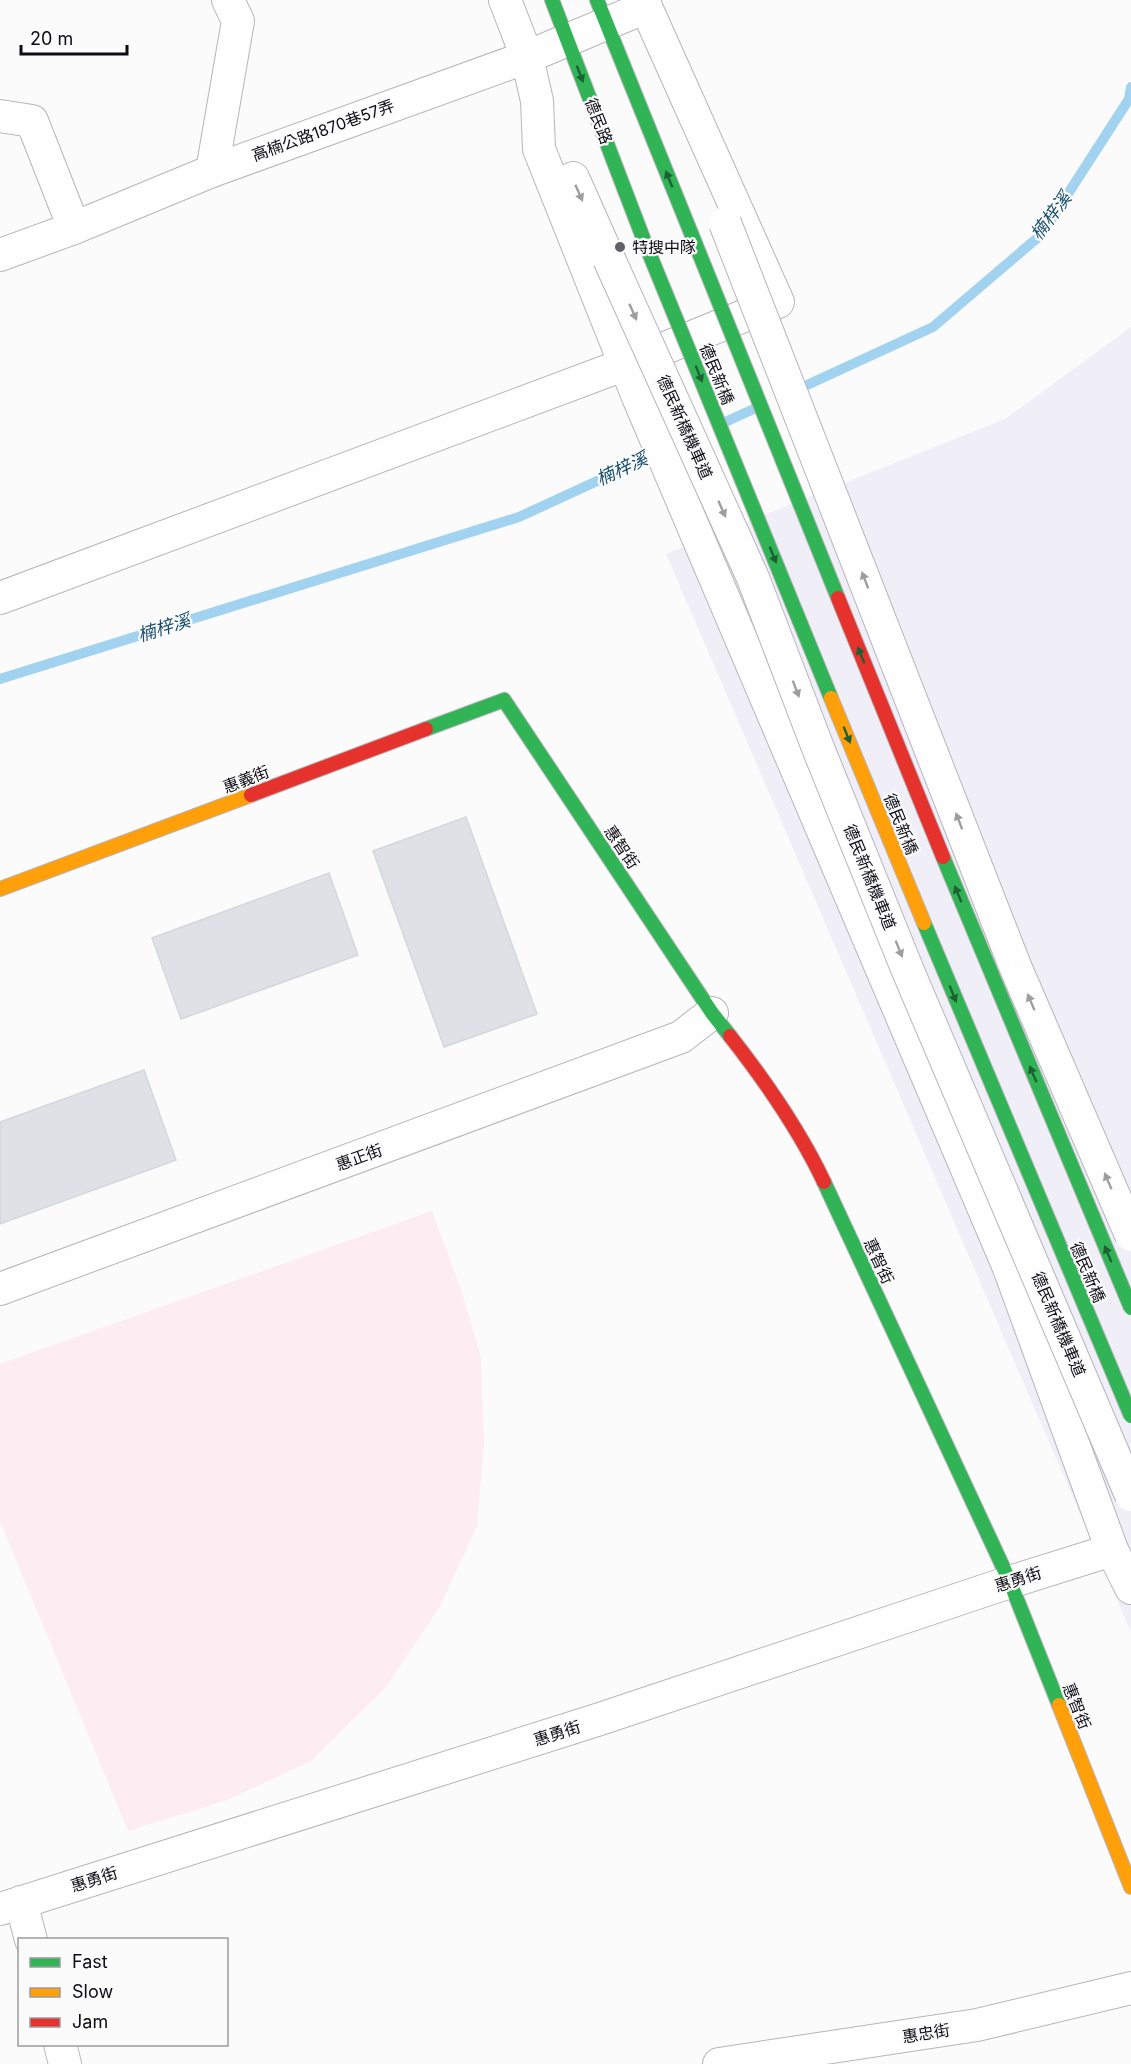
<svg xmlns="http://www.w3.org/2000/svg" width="1131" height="2064" viewBox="0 0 1131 2064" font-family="Inter,'Noto Sans TC',sans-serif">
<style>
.built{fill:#f0eef6}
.green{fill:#fdecf2}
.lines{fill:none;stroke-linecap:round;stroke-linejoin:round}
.stream{stroke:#a1d2f0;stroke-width:10}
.building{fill:#dfe1e6;stroke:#d4d7dc;stroke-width:1.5}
.street-casing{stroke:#b7b5bb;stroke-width:34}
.fast-casing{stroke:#b7b5bb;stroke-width:16}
.slow-casing{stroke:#b7b5bb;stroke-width:16}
.jam-casing{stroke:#b7b5bb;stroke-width:16}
.street{stroke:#fefefe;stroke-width:32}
.fast{stroke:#30b455;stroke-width:14}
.slow{stroke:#ff9f0a;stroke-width:14}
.jam{stroke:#e5322d;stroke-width:14}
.street-bridge-casing{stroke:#b7b5bb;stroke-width:34;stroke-linecap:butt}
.fast-bridge-casing{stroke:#b7b5bb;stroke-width:16;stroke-linecap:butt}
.slow-bridge-casing{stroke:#b7b5bb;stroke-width:16;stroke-linecap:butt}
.jam-bridge-casing{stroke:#b7b5bb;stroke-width:16;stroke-linecap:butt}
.street-bridge{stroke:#fefefe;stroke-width:32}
.fast-bridge{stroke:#30b455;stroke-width:14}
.slow-bridge{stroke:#ff9f0a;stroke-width:14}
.jam-bridge{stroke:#e5322d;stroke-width:14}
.oneway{fill:#1e6034}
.oneway2{fill:#9e9da0}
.poi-dot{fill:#605f65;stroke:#fbfbfb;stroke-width:2}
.labels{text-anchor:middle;stroke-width:4.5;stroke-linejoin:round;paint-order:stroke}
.street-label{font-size:16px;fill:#0d0b14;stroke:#fbfbfb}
.poi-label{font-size:16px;fill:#0d0b14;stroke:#fbfbfb;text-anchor:start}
.water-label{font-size:18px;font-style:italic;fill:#174d6b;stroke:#fbfbfb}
</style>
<rect width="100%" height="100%" fill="#fbfbfb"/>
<!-- built -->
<path class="built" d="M1131 327V1632L666 554 1005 419Z"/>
<!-- green -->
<path class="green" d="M432 1211 460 1287 481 1357 484 1444 477 1526 439 1608 385 1688 311 1761 227 1800 128 1831 0 1521V1364Z"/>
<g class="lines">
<!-- stream -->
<g class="stream">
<path d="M794 391 933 327 1042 234 1129 99 1131 87"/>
<path d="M723 423 758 407"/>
<path d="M0 679 519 517 660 452"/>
</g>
</g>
<!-- building -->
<g class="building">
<path d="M466 817 537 1014 444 1047 373 851Z"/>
<path d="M329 873 358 955 181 1019 152 938Z"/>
<path d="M144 1070 176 1160 0 1224V1122Z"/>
</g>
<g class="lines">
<!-- street casing -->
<g class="street-casing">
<g id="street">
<path d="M505 0 527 57 537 101 539 149 638 397 1009 1268 1112 1550 1131 1588"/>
<path d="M0 116 32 121 74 228"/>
<path d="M212 171 238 21 228 0"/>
<path d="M573 178 609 259"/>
<path d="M0 255 74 228 212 171 527 57 646 7"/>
<path d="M0 598 626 364 778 302 646 7"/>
<path d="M0 1289 681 1037 712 1013"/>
<path d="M21 1902 31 1940"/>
<path d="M0 1909 600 1719 1010 1582 1112 1550"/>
<path d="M60 2044 65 2064"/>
<path d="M719 2064 977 2025 1131 1988"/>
</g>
</g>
<!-- fast casing -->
<g class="fast-casing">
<g id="fast">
<path d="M552 0 645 243"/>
<path d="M597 0 691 233"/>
<path d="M426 729 504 700 712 1013 730 1036"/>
<path d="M824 1182 1010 1582 1059 1705"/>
</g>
</g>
<!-- slow casing -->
<g class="slow-casing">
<g id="slow">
<path d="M0 889 251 795"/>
<path d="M1059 1705 1131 1887"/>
</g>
</g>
<!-- jam casing -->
<g class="jam-casing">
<g id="jam">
<path d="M251 795 426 729"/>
<path d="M730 1036C766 1082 799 1129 824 1182"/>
</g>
</g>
<!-- street -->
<use href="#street" class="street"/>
<!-- fast -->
<use href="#fast" class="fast"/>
<!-- slow -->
<use href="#slow" class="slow"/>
<!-- jam -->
<use href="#jam" class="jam"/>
<!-- street-bridge casing -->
<g class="street-bridge-casing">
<g id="street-bridge">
<path d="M725 223 1015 966 1131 1235"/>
<path d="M609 259 753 578 818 748 908 971 1131 1495"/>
</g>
</g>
<!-- fast-bridge casing -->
<g class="fast-bridge-casing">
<g id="fast-bridge">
<path d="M691 233 838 598"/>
<path d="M645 243 831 698"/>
<path d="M943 857 1131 1308"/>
<path d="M924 923 1131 1416"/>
</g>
</g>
<!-- slow-bridge casing -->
<g class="slow-bridge-casing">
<path id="slow-bridge" d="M831 698 924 923"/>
</g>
<!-- jam-bridge casing -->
<g class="jam-bridge-casing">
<path id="jam-bridge" d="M838 598 943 857"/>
</g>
<!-- street-bridge -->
<use href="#street-bridge" class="street-bridge"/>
<!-- fast-bridge -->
<use href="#fast-bridge" class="fast-bridge"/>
<!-- slow-bridge -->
<use href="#slow-bridge" class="slow-bridge"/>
<!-- jam-bridge -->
<use href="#jam-bridge" class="jam-bridge"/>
</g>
<!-- one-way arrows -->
<defs><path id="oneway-solid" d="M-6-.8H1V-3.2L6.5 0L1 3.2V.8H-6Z" transform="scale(1.5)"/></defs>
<g class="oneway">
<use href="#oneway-solid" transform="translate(580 74) rotate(69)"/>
<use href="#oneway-solid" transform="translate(669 179) rotate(-112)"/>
<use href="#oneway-solid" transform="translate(699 374) rotate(68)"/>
<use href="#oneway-solid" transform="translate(773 555) rotate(68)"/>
<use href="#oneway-solid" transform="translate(861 655) rotate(-112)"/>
<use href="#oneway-solid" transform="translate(847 735) rotate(68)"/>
<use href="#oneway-solid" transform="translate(958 894) rotate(-113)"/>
<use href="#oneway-solid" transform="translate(953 994) rotate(68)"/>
<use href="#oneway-solid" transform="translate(1033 1074) rotate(-113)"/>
<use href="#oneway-solid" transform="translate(1108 1254) rotate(-113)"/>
</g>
<g class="oneway2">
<use href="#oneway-solid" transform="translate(579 193) rotate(66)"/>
<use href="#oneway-solid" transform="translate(633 312) rotate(66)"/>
<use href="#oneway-solid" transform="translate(722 509) rotate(66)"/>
<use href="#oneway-solid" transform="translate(865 580) rotate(-111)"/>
<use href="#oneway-solid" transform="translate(796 689) rotate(69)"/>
<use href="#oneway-solid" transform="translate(959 821) rotate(-111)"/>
<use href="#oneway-solid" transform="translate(899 949) rotate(68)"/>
<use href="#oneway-solid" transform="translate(1031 1002) rotate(-113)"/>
<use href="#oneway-solid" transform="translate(1108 1181) rotate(-113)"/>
</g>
<!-- markers -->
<circle class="poi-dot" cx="620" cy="247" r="6"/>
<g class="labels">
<!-- street labels -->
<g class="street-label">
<text transform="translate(599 121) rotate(69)" y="6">德民路</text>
<text transform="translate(323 130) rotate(-20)" y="6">高楠公路1870巷57弄</text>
<text transform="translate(717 374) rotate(68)" y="6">德民新橋</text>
<text transform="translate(685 427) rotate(66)" y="6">德民新橋機車道</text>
<text transform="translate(246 779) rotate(-21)" y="6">惠義街</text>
<text transform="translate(901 824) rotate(68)" y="6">德民新橋</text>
<text transform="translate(622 847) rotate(56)" y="6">惠智街</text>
<text transform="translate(870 877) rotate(68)" y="6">德民新橋機車道</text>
<text transform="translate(359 1157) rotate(-20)" y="6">惠正街</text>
<text transform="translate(879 1261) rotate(65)" y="6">惠智街</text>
<text transform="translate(1088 1272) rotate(67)" y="6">德民新橋</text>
<text transform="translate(1059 1324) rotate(67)" y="6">德民新橋機車道</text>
<text transform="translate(1018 1579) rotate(-18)" y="6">惠勇街</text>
<text transform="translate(1077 1706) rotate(68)" y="6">惠智街</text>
<text transform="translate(557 1733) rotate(-18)" y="6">惠勇街</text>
<text transform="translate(94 1879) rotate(-18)" y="6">惠勇街</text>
<text transform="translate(926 2033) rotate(-9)" y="6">惠忠街</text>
</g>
<!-- poi labels -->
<g class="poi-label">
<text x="632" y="253">特搜中隊</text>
</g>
<!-- water labels -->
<g class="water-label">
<text transform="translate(1051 216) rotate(-53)" y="6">楠梓溪</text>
<text transform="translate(622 469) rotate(-25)" y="6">楠梓溪</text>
<text transform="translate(164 628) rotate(-17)" y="6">楠梓溪</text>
</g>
</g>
<!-- legend -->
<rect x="18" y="1938" width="210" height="108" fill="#fbfbfb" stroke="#9c9b9f" stroke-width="1.5"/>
<rect x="30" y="1958" width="30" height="9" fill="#30b455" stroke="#9c9b9f" stroke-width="1.5"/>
<text x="72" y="1968" font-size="18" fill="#0d0b14">Fast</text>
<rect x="30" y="1988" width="30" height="9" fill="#ff9f0a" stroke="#9c9b9f" stroke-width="1.5"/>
<text x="72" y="1998" font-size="18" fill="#0d0b14">Slow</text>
<rect x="30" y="2018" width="30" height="9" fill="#e5322d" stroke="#9c9b9f" stroke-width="1.5"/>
<text x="72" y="2028" font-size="18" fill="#0d0b14">Jam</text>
<!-- scale -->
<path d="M21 45v9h106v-9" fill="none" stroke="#0d0b14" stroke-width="3"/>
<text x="30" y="45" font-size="18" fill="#0d0b14" stroke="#fbfbfb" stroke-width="4.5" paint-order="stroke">20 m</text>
</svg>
